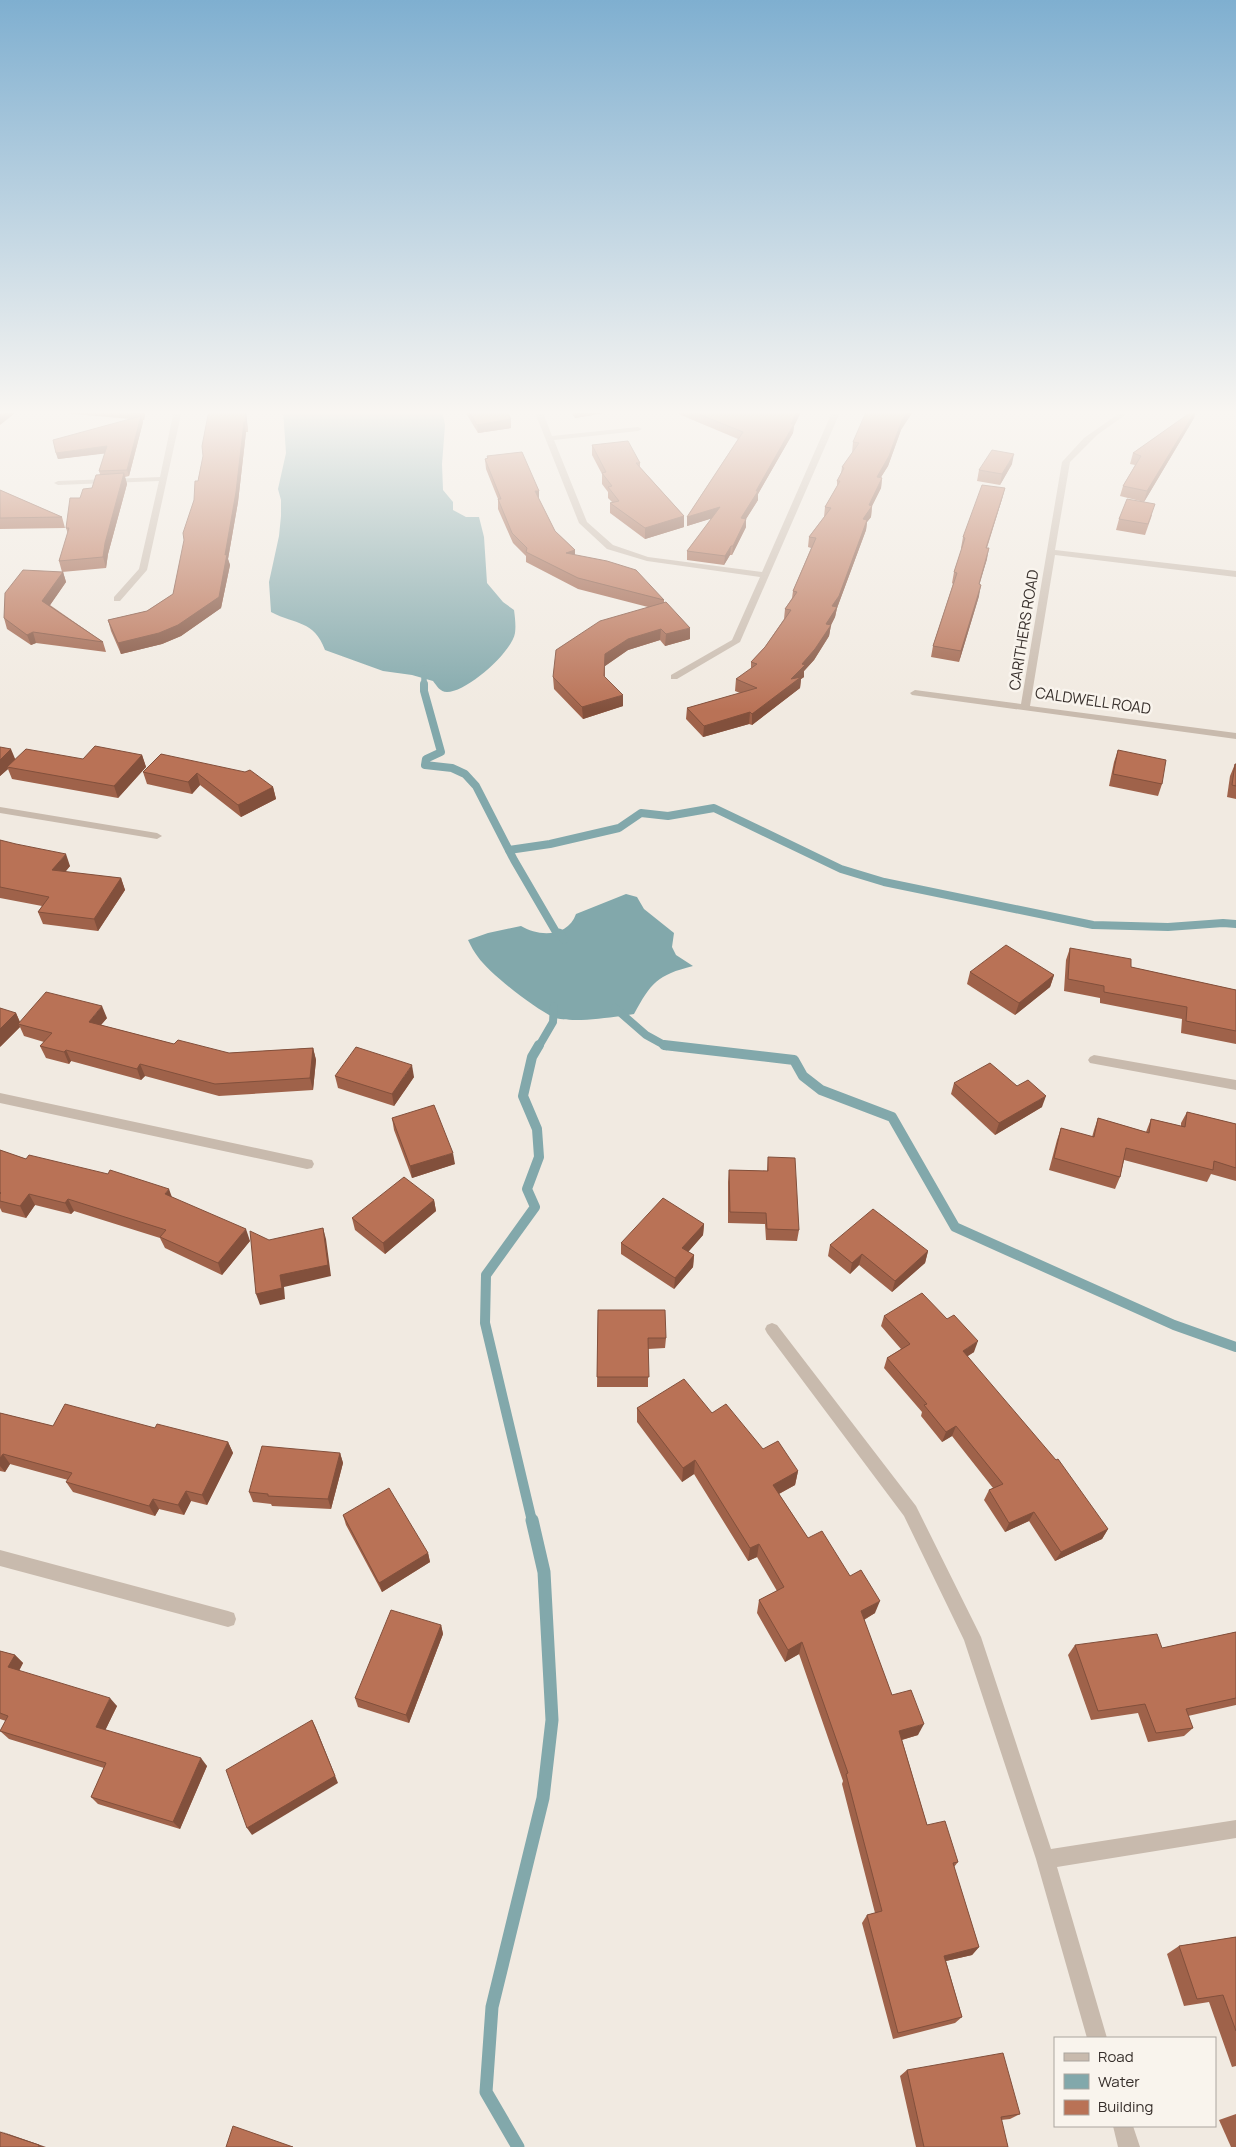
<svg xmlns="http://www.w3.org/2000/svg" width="1236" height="2147" viewBox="0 0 1236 2147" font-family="Manrope,sans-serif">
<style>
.water{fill:#82a8ab}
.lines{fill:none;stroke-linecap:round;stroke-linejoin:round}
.stream-far3{stroke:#82a8ab;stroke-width:5.5}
.stream-far2{stroke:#82a8ab;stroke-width:8}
.stream-far1{stroke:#82a8ab;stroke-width:10}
.stream{stroke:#82a8ab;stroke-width:13}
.street{fill:#c8baad;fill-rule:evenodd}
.wall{fill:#9f624a}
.shaded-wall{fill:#82503c}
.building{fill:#b97256;stroke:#82503c}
.labels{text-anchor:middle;stroke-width:5;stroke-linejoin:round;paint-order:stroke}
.far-street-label{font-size:15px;fill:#372f2b;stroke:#f9f4ed}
</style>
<rect width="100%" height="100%" fill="#f1eae1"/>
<!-- water -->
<g class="water">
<path d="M283 410H442L445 425 442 464 443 490 453 502V510L466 517H479L484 537 487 583 503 602 514 610C515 617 516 626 515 633 512 652 467 692 447 692 440 692 437 686 433 681L412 675 383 671 325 650C314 620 296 625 271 612L269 582 279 536 281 516V500L278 489 286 453Z"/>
<path d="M626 894 637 897 644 909 674 933 672 947 676 955 693 966C657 975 651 983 634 1014 614 1017 571 1024 553 1017 534 1008 490 974 478 957 474 952 471 946 468 940L488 933 521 926C539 937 568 937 576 914Z"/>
</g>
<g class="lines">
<!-- stream-far3 -->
<path class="stream-far3" d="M424 668V685"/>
<!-- stream-far2 -->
<g class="stream-far2">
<path d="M424 684V691L441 752 426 759 425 765 452 768 465 774 476 786 514 860 556 932 560 933 564 940"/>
<path d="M509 850 550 844 619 828 641 813 668 816 714 808 841 869 884 882 1093 925 1168 927 1223 923 1236 924"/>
<path d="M615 1008 646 1035 666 1046"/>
<path d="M539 1046 553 1022 554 1006"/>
</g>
<!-- stream-far1 -->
<g class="stream-far1">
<path d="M664 1045 794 1060 803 1076 821 1090 892 1117 955 1227 1174 1325 1236 1347"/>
<path d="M532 1521 485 1323 486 1275 535 1207 527 1189 539 1157 537 1129 523 1096 532 1057 539 1045"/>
</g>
<!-- stream -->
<path class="stream" d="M518 2147 486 2092 492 2007 543 1798 552 1720 544 1572 532 1520"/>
<!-- street -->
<g class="street">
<path d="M174 410H182L147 570 120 601H114V597L139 569 159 481 58 485 54 483 58 481 160 477Z"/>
<path d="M534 410H542L552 436 638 427 642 429 638 431 554 440 587 522 613 545 648 557 762 572 833 410H841L740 642 677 679H671V675L732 640 760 577 647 561 607 549 579 523Z"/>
<path d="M1124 410H1132L1097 435 1070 462 1055 550 1236 571V577L1055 555 1030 706 1236 733V739L912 695 910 693 915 690 1021 704 1062 462 1084 438Z"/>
<path d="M0 807 157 833 162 836 157 839 0 813Z"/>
<path d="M1094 1055 1236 1080V1090L1090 1063 1088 1060 1090 1057Z"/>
<path d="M0 1093 307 1159 312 1160 314 1164 312 1168 307 1169 0 1103Z"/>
<path d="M772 1323 777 1325 916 1506 981 1637 1051 1849 1236 1820V1838L1057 1867 1107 2038H1087L1036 1859 964 1640 904 1516 767 1333 765 1329 767 1325Z"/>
<path d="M0 1550 228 1611 234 1613 236 1619 234 1625 228 1627 0 1566Z"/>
<path d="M1113 2126H1133L1140 2147H1118Z"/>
</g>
</g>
<!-- wall -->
<g class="wall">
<path d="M28 410H146L144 420H143V422L129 476 125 477 127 484 108 554 106 568 62 572 59 561 68 534 66 528 80 498 92 488 100 474 99 471 105 453 58 459 56 453 130 419Z"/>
<path d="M246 410 248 432H246L238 502 228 559 230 565 221 608 181 636 162 644 121 654 111 631 108 620 147 611 173 594 194 500 203 456Z"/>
<path d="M464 410H506L511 419V428L478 433Z"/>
<path d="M569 410H623L575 418Z"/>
<path d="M669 410H802L794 426 793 433 758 494V500L746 519V527L732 555H730L724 565 687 560V551L712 518 687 526V517L738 439Z"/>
<path d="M1194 410H1196L1194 418 1144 502 1120 496 1123 486 1135 465 1130 464 1133 453Z"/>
<path d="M901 430 888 466 881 477 882 478 881 488 872 506 871 517 867 522 866 530 837 608 835 617 831 625 829 636 814 660 804 671V677L801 679 800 688 752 725 749 724 703 737 686 719 687 708 740 693 735 691 736 679 751 669V662L765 647 784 619 785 609 792 598 793 591 811 548 808 547 809 537 824 517 825 507 837 486V481L841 473 842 467 852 453 853 442Z"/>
<path d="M592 445 640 463V467L684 516V527L645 539 610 513V503L612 502 608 498V492L602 484V474L592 455Z"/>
<path d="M487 456 539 499 555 531 575 550V555L664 600V602L690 639 665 646 660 640 628 650 605 666V677L623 706 583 719 554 689 553 677 648 607 578 589 526 562V556L513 543 498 509V499L486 469 485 459 487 458Z"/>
<path d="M1012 464 1000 485 977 481 979 470Z"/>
<path d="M1005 488 1002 499 987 548V559L979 584V596L959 662 931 657 933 646 953 584 952 583 954 572 962 548H961L963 537Z"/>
<path d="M0 490 62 517 65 528 0 529Z"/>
<path d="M1152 515 1145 535 1116 530 1119 519Z"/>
<path d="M63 572 66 582 50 605 103 642 106 652 36 643 31 645 7 629 4 618Z"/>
<path d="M0 747 15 759H83L142 755 146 767 118 798 12 779 8 769 0 776Z"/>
<path d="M1118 750 1162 784 1158 796 1109 786 1114 762Z"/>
<path d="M161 754 273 787 276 799 241 817 200 785 192 794 147 784 143 772Z"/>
<path d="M1235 764H1236V799L1227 797 1230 776Z"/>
<path d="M0 840 70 866 65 872 121 878 125 890 98 931 43 924 38 912 42 906 0 898Z"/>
<path d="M1070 948 1131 967 1236 990V1044L1181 1033 1182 1019 1100 1003V998L1064 991 1066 960Z"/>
<path d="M970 972 1054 975 1050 987 1015 1015 967 984Z"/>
<path d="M16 1013 20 1022 107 1018 101 1025 174 1044 229 1053 313 1048 316 1060 313 1090 219 1096 145 1076 141 1080 71 1061 69 1064 46 1058 40 1046 44 1042 24 1036 20 1027 0 1047Z"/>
<path d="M335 1076 414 1077 394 1106 338 1088Z"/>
<path d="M954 1083 1017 1086 1042 1107 995 1135 951 1094Z"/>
<path d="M1187 1112 1236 1124V1181L1211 1174 1207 1182 1124 1160 1120 1177 1115 1189 1049 1170 1057 1140 1061 1128 1092 1137 1094 1130 1098 1118 1146 1132 1151 1119 1181 1126V1123Z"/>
<path d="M392 1118 455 1164 412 1178 394 1130Z"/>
<path d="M0 1150 26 1159 172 1197 250 1241 222 1275 165 1248 160 1238 74 1211 71 1214 35 1205 26 1218 2 1212 0 1208Z"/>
<path d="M768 1157 799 1230 797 1241 766 1240 765 1224 728 1223V1182L729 1170 767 1171Z"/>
<path d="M434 1200 436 1211 385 1254 355 1230 352 1218Z"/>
<path d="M704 1224 703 1235 688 1252 694 1255 693 1267 674 1289 621 1254V1243Z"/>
<path d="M830 1245 928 1251 925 1263 892 1292 859 1265 850 1274 828 1256Z"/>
<path d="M598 1310 666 1338 665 1348 648 1349V1387H597Z"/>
<path d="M884 1316 974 1352 967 1356 1108 1529 1102 1539 1055 1561 1029 1521 1005 1532 984 1500 989 1490 993 1488 952 1436 942 1442 921 1416 922 1412 884 1368 887 1358 901 1349 881 1326Z"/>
<path d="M637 1408 712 1413 763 1449 798 1471 795 1485 779 1494 808 1538 850 1576 875 1613 864 1620 892 1695 918 1735 902 1740 927 1825 958 1862 954 1867 979 1947 972 1955 946 1961 962 2017 955 2023 893 2039 862 1923 867 1915 875 1913 842 1784 843 1781 799 1654 785 1662 757 1613 759 1600 777 1591 757 1557 748 1561 694 1474 682 1482 637 1422Z"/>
<path d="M0 1413 53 1426 155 1428 228 1442 233 1453 207 1505 191 1501 184 1515 159 1509 155 1516 73 1492 66 1482 68 1480 10 1464 5 1472 0 1471Z"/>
<path d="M340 1453 343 1463 331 1509 272 1506 271 1504 253 1502 249 1492Z"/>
<path d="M343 1515 428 1553 430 1562 382 1592 346 1525Z"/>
<path d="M441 1625 443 1634 409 1723 358 1707 355 1698Z"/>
<path d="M1236 1632V1705L1188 1716 1193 1728 1184 1736 1148 1742 1138 1713 1091 1720 1068 1655 1075 1645 1162 1648Z"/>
<path d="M0 1651 15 1655 23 1663 19 1671 117 1706 105 1730 207 1766 180 1829 98 1804 91 1797 104 1768 9 1739 0 1731 6 1721 0 1719Z"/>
<path d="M1236 1937V2066L1232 2067 1209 2002 1184 2006 1167 1954 1179 1946Z"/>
<path d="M907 2070 1020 2114 1010 2119 1001 2120 1008 2147H916L900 2076Z"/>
<path d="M1236 2114V2147H1231L1219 2120Z"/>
</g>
<!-- shaded-wall -->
<g class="shaded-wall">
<path d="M9 410H19L0 425V417Z"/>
<path d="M143 410H146L144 420 142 414Z"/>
<path d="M245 410H246L248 432 246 422Z"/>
<path d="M575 410H623L575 418Z"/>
<path d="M798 410H802L794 426 793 433 758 494V500L741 527V518Z"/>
<path d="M909 410H914L901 430 888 466 875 487 877 477 902 420Z"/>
<path d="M1196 410 1194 418 1144 502 1147 491Z"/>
<path d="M141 416 143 422 129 476 127 470Z"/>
<path d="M511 419V428L478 433 477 425Z"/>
<path d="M244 422 246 432 238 502 228 559 230 565 221 608 181 636 162 644 121 654 118 643 225 555Z"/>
<path d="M107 446 109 453 58 459 56 453Z"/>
<path d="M1014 454 1012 464 1000 485 1002 474Z"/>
<path d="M124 473 127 484 108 554 106 568 103 557 105 543Z"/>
<path d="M882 478 881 488 871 508 872 506 871 517 867 522 866 530 837 608 835 617 831 625 829 636 814 660 804 671V677L801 679 800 688 752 725V714L791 679 802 664 826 624 832 606 863 519 869 505Z"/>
<path d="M1005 488 1002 499 983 559 986 548Z"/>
<path d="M535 491H539V501Z"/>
<path d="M720 507V516L687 526V517Z"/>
<path d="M684 516V527L645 539V528Z"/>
<path d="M746 519V527L732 555 733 546Z"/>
<path d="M731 546 730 555 724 565 725 556Z"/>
<path d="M989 548 987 559 976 596 979 584Z"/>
<path d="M575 550V561L566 553Z"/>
<path d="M63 572 66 582 46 611 42 601Z"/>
<path d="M981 585 979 596 959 662 961 651Z"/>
<path d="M690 628V639L665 646 666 634Z"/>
<path d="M661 629 660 640 628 650 605 666 604 687 605 654 628 639Z"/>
<path d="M33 632 36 643 31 645 27 635Z"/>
<path d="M623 695V706L583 719 582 707Z"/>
<path d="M750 712 749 724 703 737 704 726Z"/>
<path d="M11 749 16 761 7 767 8 769 0 776V760Z"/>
<path d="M142 755 146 767 118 798 114 786Z"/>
<path d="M197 773 200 785 192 794 188 782Z"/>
<path d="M273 787 276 799 241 817 238 805Z"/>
<path d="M66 854 70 866 57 882 52 870Z"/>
<path d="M121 878 125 890 98 931 94 919Z"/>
<path d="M1054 975 1050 987 1015 1015 1019 1003Z"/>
<path d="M102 1006 107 1018 93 1034 89 1022Z"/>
<path d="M16 1013 21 1025 18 1024 20 1027 0 1047V1029Z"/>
<path d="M313 1048 316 1060 313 1090 310 1078Z"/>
<path d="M66 1050 71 1061 69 1064 64 1052Z"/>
<path d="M140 1064 145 1076 141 1080 137 1069Z"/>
<path d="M412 1065 414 1077 394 1106 392 1094Z"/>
<path d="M1046 1096 1042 1107 995 1135 999 1123Z"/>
<path d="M453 1153 455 1164 412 1178 410 1166Z"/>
<path d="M169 1189 173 1200 165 1194Z"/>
<path d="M29 1194 35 1205 26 1218 20 1206Z"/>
<path d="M68 1199 74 1211 71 1214 65 1203Z"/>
<path d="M434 1200 436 1211 385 1254 383 1243Z"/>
<path d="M704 1224 703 1235 682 1259V1248Z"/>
<path d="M323 1228 326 1239 331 1276 284 1287 285 1299 260 1305 256 1294 280 1275Z"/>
<path d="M246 1229 250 1241 222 1275 218 1263Z"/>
<path d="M928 1251 925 1263 892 1292 895 1281Z"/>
<path d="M862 1254 859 1265 850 1274 852 1263Z"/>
<path d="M694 1255 693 1267 674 1289 675 1278Z"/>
<path d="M978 1341 974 1352 959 1362 963 1351Z"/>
<path d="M956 1426 952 1436 942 1442 946 1432Z"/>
<path d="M228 1442 233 1453 207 1505 202 1495Z"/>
<path d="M340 1453 343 1463 331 1509 328 1499Z"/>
<path d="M3 1454 10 1464 5 1472 0 1466V1458Z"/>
<path d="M695 1460 694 1474 682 1482 683 1468Z"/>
<path d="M798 1471 795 1485 771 1498 773 1485Z"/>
<path d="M186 1491 191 1501 184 1515 178 1505Z"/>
<path d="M153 1499 159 1509 155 1516 149 1506Z"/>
<path d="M1034 1512 1029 1521 1005 1532 1009 1523Z"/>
<path d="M1108 1529 1102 1539 1055 1561 1061 1552Z"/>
<path d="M759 1544 757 1557 748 1561 750 1548Z"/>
<path d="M428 1553 430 1562 382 1592 379 1583Z"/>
<path d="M880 1601 875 1613 856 1624 861 1611Z"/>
<path d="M441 1625 443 1634 409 1723 406 1715Z"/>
<path d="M802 1642 799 1654 785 1662 788 1650Z"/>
<path d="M15 1655 23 1663 16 1676 8 1667Z"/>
<path d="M110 1698 117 1706 103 1735 96 1727Z"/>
<path d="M312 1720 316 1728 338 1783 252 1835 247 1828Z"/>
<path d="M924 1724 918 1735 894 1742 899 1731Z"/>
<path d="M201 1758 207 1766 180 1829 173 1822Z"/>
<path d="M979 1947 972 1955 937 1963 944 1956Z"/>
<path d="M0 2131 46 2147H38Z"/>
</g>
<!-- building -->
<g class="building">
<path d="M0 410H9L0 417Z"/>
<path d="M95 410H143L142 414Z"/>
<path d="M209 410H245L246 422H244L236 492 225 555 227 554 219 597 178 625 159 633 118 643 108 620 147 611 173 594 184 540 183 533 194 500 195 481H198L203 456 202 446Z"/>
<path d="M468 410H506L511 419 477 425Z"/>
<path d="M689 410H798L791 424H794L756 491H758L741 518 746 519 733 546H731L725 556 687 551 720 507 687 517 743 432Z"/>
<path d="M868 410H909L902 420 889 456 877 477 882 478 869 505 872 506 863 519 867 520 839 596 832 606 837 607 826 624 831 625 815 649 802 664 805 665 791 679 801 677 752 714 750 712 704 726 687 708 757 688 736 679 757 664 751 662 765 647 791 610 785 609 797 592 793 591 816 538 809 537 831 508 825 507 840 481H837L844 468 842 467 859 443 853 442 866 412Z"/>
<path d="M1194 410H1196L1147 491 1123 486 1141 456 1133 453Z"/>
<path d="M141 416 127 470 99 471 107 446 56 453 53 440Z"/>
<path d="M628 441 640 463H636L684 516 645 528 610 503 619 501 608 487 612 486 602 473 606 472 592 445Z"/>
<path d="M992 450 1014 454 1002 474 979 470Z"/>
<path d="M522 452 539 491H535L555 531 575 550 566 553 607 561 636 570 664 600 578 578 526 552 527 548 512 533 498 499H501L485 459 488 458 487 456Z"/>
<path d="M124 473 105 543 103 557 59 561 69 528H66L70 498H80L83 489 92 488 96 475Z"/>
<path d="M982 485 1005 488 986 548H989L979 584 981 585 961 651 933 646 957 573 954 572 965 538 963 537Z"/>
<path d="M0 490 62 517 0 518Z"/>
<path d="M1127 499 1155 504 1148 524 1119 519Z"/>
<path d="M23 570 63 572 42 601 103 642 33 632 27 635 4 618 5 593Z"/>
<path d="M666 602 690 628 666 634 661 629 628 639 605 654 604 676 623 695 582 707 553 677 556 650 600 621Z"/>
<path d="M95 746 142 755 114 786 7 767 26 749 83 759Z"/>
<path d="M0 747 11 749 0 760Z"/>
<path d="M1118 750 1166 760 1162 784 1113 774Z"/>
<path d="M161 754 245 772 250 770 273 787 238 805 197 773 188 782 143 772Z"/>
<path d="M1235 764H1236V786L1232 785Z"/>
<path d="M0 840 16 844 66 854 52 870 121 878 94 919 38 912 49 897 0 887Z"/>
<path d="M1006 945 1054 975 1019 1003 970 972Z"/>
<path d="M1070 948 1131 959V967L1236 990V1031L1186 1021 1187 1007 1104 992V986L1068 979Z"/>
<path d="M46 992 102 1006 89 1022 174 1044 178 1040 229 1053 313 1048 310 1078 215 1084 140 1064 137 1069 66 1050 64 1052 40 1046 52 1033 18 1024Z"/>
<path d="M0 1008 16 1013 0 1029Z"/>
<path d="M356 1047 412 1065 392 1094 335 1076Z"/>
<path d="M990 1063 1017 1086 1028 1080 1046 1096 999 1123 954 1083Z"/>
<path d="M434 1105 453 1153 410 1166 392 1118Z"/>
<path d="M1187 1112 1236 1124V1168L1214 1161 1213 1170 1126 1148 1120 1177 1054 1158 1061 1128 1094 1137 1098 1118 1149 1133 1151 1119 1185 1127Z"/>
<path d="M0 1150 26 1159 29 1155 108 1174 110 1170 169 1189 165 1194 246 1229 218 1263 160 1237 166 1230 68 1199 65 1203 29 1194 20 1206 0 1201V1194L1 1193 0 1192Z"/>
<path d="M768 1157 795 1158 799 1230 767 1229 766 1213 730 1212 729 1170 768 1171Z"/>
<path d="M404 1177 434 1200 383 1243 352 1218Z"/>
<path d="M663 1198 704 1224 682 1248 694 1255 675 1278 621 1243Z"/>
<path d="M873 1209 928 1251 895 1281 862 1254 852 1263 830 1245Z"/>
<path d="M323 1228 328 1265 280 1275 282 1288 256 1294 250 1231 269 1240Z"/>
<path d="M922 1293 947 1319 954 1315 978 1341 963 1351 1056 1460 1058 1459 1108 1529 1061 1552 1034 1512 1009 1523 989 1490 1003 1484 956 1426 946 1432 924 1405 927 1404 887 1358 910 1344 884 1316Z"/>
<path d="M598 1310H665L666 1338H648L649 1377H597Z"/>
<path d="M684 1379 712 1413 726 1404 763 1449 778 1441 798 1471 773 1485 808 1538 822 1531 850 1576 861 1570 880 1601 861 1611 892 1695 911 1690 924 1724 899 1731 927 1825 945 1821 958 1862 953 1863 979 1947 944 1956 962 2017 898 2033 867 1915 882 1911 846 1774 848 1773 802 1642 788 1650 759 1600 784 1587 759 1544 750 1548 695 1460 683 1468 637 1408Z"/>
<path d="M65 1404 155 1428 157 1424 228 1442 202 1495 186 1491 178 1505 153 1499 149 1506 66 1482 72 1473 3 1454 0 1458V1413L53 1426Z"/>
<path d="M262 1446 340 1453 328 1499 268 1496V1494L249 1492Z"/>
<path d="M389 1488 428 1553 379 1583 343 1515Z"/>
<path d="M391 1610 441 1625 406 1715 355 1698Z"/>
<path d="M1236 1632V1698L1186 1709 1193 1728 1156 1733 1145 1704 1098 1711 1075 1645 1157 1634 1162 1648Z"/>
<path d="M0 1651 15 1655 8 1667 110 1698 96 1727 201 1758 173 1822 91 1797 106 1763 0 1731 8 1716 0 1713Z"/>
<path d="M312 1720 335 1776 247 1828 226 1770Z"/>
<path d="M1236 1937V2031L1223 1995 1197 1999 1179 1946Z"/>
<path d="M1003 2053 1020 2114 1001 2117 1008 2147H924L907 2070Z"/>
<path d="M233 2126 293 2147H226Z"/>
<path d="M0 2132 39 2145 38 2147H0Z"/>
</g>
<!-- sky -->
<linearGradient id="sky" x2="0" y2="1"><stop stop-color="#7fafd0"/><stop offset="0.58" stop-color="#f9f6f2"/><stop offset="1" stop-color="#f9f6f2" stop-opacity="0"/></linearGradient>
<rect width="1236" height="711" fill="url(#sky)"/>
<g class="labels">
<!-- far-street labels -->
<g class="far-street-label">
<text transform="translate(1024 630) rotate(-81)" y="5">CARITHERS ROAD</text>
<text transform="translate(1093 701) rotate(8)" y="5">CALDWELL ROAD</text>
</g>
</g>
<!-- legend -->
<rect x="1054" y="2037" width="162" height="90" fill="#f9f4ed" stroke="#aba59f"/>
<rect x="1064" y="2053" width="25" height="8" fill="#c8baad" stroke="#aba59f"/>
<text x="1098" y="2062" font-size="15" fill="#372f2b">Road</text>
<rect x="1064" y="2074" width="25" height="15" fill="#82a8ab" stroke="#aba59f"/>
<text x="1098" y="2087" font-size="15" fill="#372f2b">Water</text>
<rect x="1064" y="2100" width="25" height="15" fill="#b97256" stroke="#aba59f"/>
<text x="1098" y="2112" font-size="15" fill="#372f2b">Building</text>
</svg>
